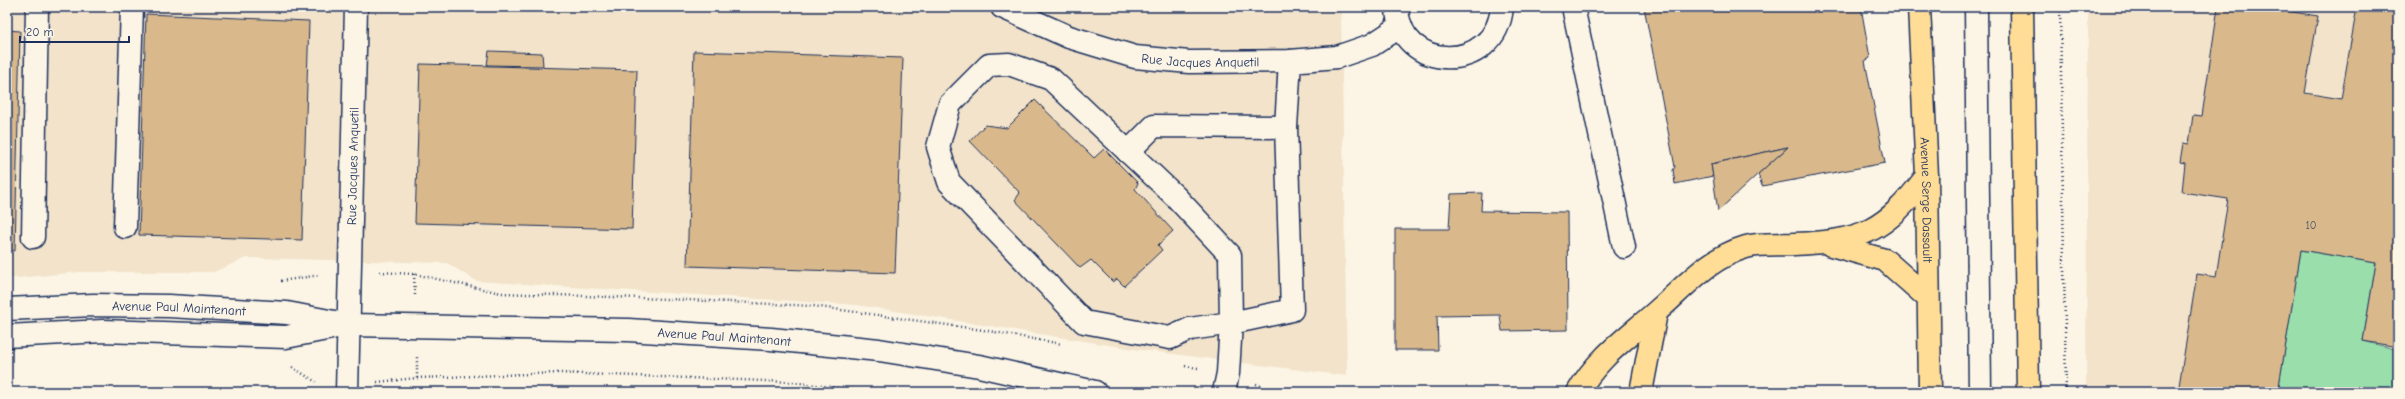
<svg xmlns="http://www.w3.org/2000/svg" width="2405" height="399" viewBox="0 0 2405 399" font-family="'Comic Neue',sans-serif">
<style>
.built{fill:#f2e3ca}
.green{fill:#9adfab;stroke:#5a8784}
.building{fill:#d9b98c;stroke:#1b2f5e}
.lines{fill:none;stroke-linecap:round;stroke-linejoin:round}
.minor-casing{stroke:#1b2f5e;stroke-width:25}
.major-casing{stroke:#1b2f5e;stroke-width:25}
.path{stroke:#1b2f5e;stroke-width:2.5;stroke-dasharray:1 3;stroke-linecap:butt}
.minor{stroke:#fcf5e5;stroke-width:22}
.major{stroke:#ffdd96;stroke-width:22}
.labels{text-anchor:middle;stroke-width:3.5;stroke-linejoin:round;paint-order:stroke}
.number-label{font-size:11px;fill:#4a526a}
.street-label{font-size:13px;fill:#1b2f5e;stroke:#fcf5e5}
</style>
<rect width="100%" height="100%" fill="#fcf5e5"/>
<filter id="ink" filterUnits="userSpaceOnUse"><feTurbulence type="fractalNoise" baseFrequency=".025" numOctaves="2"/><feDisplacementMap in="SourceGraphic" scale="8" xChannelSelector="R" yChannelSelector="G"/><feConvolveMatrix kernelMatrix="1 2 1 2 8 2 1 2 1" color-interpolation-filters="sRGB"/></filter>
<g filter="url(#ink)">
<!-- built -->
<g class="built">
<path d="M7 7H1341L1347 376 1134 349 857 305 476 281 447 263 246 258 214 272H80L7 279Z"/>
<path d="M2088 7H2398V392H2086Z"/>
</g>
<!-- green -->
<path class="green" d="M2301 250 2376 263 2363 341 2398 350V392H2278Z"/>
<!-- building -->
<g class="building">
<path d="M1644 7H1861L1870 58 1865 61 1885 163 1762 186 1758 174 1788 147 1711 164 1713 176 1675 184 1673 170 1675 167Z"/>
<path d="M2218 7H2261L2318 16 2305 93 2341 99 2357 7H2398V347L2363 341 2376 263 2301 250 2278 392H2178L2197 274 2216 277 2228 199 2182 192 2185 163 2180 162 2183 143 2189 144 2193 115 2202 116Z"/>
<path d="M146 14 309 21 302 240 139 235Z"/>
<path d="M7 30 20 31 15 251 7 250Z"/>
<path d="M489 51 542 53 543 66 487 65Z"/>
<path d="M694 51 903 58 895 273 687 266Z"/>
<path d="M420 64 637 70 632 229 415 223Z"/>
<path d="M1035 100 1094 158 1104 149 1138 183 1135 189 1173 231 1158 245 1162 250 1124 286 1117 279 1113 282 1091 260 1080 268 1015 200 1020 193 970 141 985 125 1007 128Z"/>
<path d="M1788 147 1758 174 1718 211 1711 164Z"/>
<path d="M1482 193 1481 211 1567 212 1568 330 1502 331 1500 315 1437 316 1438 350H1395V229H1449L1451 194Z"/>
</g>
<g class="lines">
<!-- minor casing -->
<g class="minor-casing">
<g id="minor">
<path id="s1" d="M1002 7 1069 37 1135 57 1189 62 1290 61 1337 57 1372 45 1401 26"/>
<path d="M1397 7C1398 72 1496 76 1502 7"/>
<path d="M1573 7 1624 247"/>
<path d="M1976 7 1980 392"/>
<path d="M1009 64 1051 79 1175 196 1230 255 1231 323 1190 329 1170 338 1084 322 949 182 938 147 950 104 989 65Z"/>
<path d="M1128 152 1154 126 1286 127"/>
<path d="M125 227 132 7"/>
<path d="M33 237 37 7"/>
<path id="s2" d="M7 309 93 305 169 306 287 313 350 325 628 330 771 339 879 350 979 366 1095 392"/>
<path d="M7 336 103 331 286 337 337 327"/>
<path id="s3" d="M347 392 356 7"/>
<path d="M1224 392 1228 373 1231 323 1292 310 1286 127 1290 61"/>
</g>
</g>
<!-- major casing -->
<g class="major-casing">
<g id="major">
<path id="s4" d="M1919 7 1927 176 1930 392"/>
<path d="M2022 7 2028 392"/>
<path d="M1831 245 1885 260 1928 298"/>
<path d="M1578 392C1597 358 1628 337 1656 312 1685 287 1708 258 1746 247 1760 243 1779 245 1794 244 1864 241 1884 232 1927 176"/>
<path d="M1641 392 1656 313"/>
</g>
</g>
<!-- path -->
<g class="path">
<path d="M2060 7 2066 392"/>
<path d="M380 272 414 274 501 293 667 299 813 306 983 330 1062 344"/>
<path d="M414 274 415 295"/>
<path d="M281 281 320 275"/>
<path d="M1185 366 1198 368"/>
<path d="M292 367 316 382"/>
<path d="M417 378 559 373 792 382 871 392"/>
<path d="M377 382 417 378V356"/>
<path d="M1256 384 1276 392"/>
</g>
<!-- minor -->
<use href="#minor" class="minor"/>
<!-- major -->
<use href="#major" class="major"/>
</g>
</g>
<g class="labels">
<!-- number labels -->
<g class="number-label">
<text x="2311" y="229">10</text>
</g>
<!-- street labels -->
<g class="street-label">
<text dy="5" stroke="none"><textPath href="#s1" startOffset="208">Rue Jacques Anquetil</textPath></text>
<text dy="5" stroke="none"><textPath href="#s3" startOffset="226">Rue Jacques Anquetil</textPath></text>
<text dy="5" stroke="none"><textPath href="#s4" startOffset="193">Avenue Serge Dassault</textPath></text>
<text dy="5" stroke="none"><textPath href="#s2" startOffset="172">Avenue Paul Maintenant</textPath></text>
<text dy="5" stroke="none"><textPath href="#s2" startOffset="719">Avenue Paul Maintenant</textPath></text>
</g>
</g>
<!-- margin -->
<rect width="2405" height="399" fill="none" stroke="#fcf5e5" stroke-width="24"/>
<rect x="12" y="12" width="2381" height="375" fill="none" stroke="#1b2f5e" stroke-width="1.5" filter="url(#ink)"/>
<!-- scale -->
<path d="M20 36v6h109v-6" fill="none" stroke="#1b2f5e" stroke-width="2"/>
<text x="26" y="36" font-size="12" fill="#1b2f5e" stroke="#fcf5e5" stroke-width="3" paint-order="stroke">20 m</text>
</svg>
